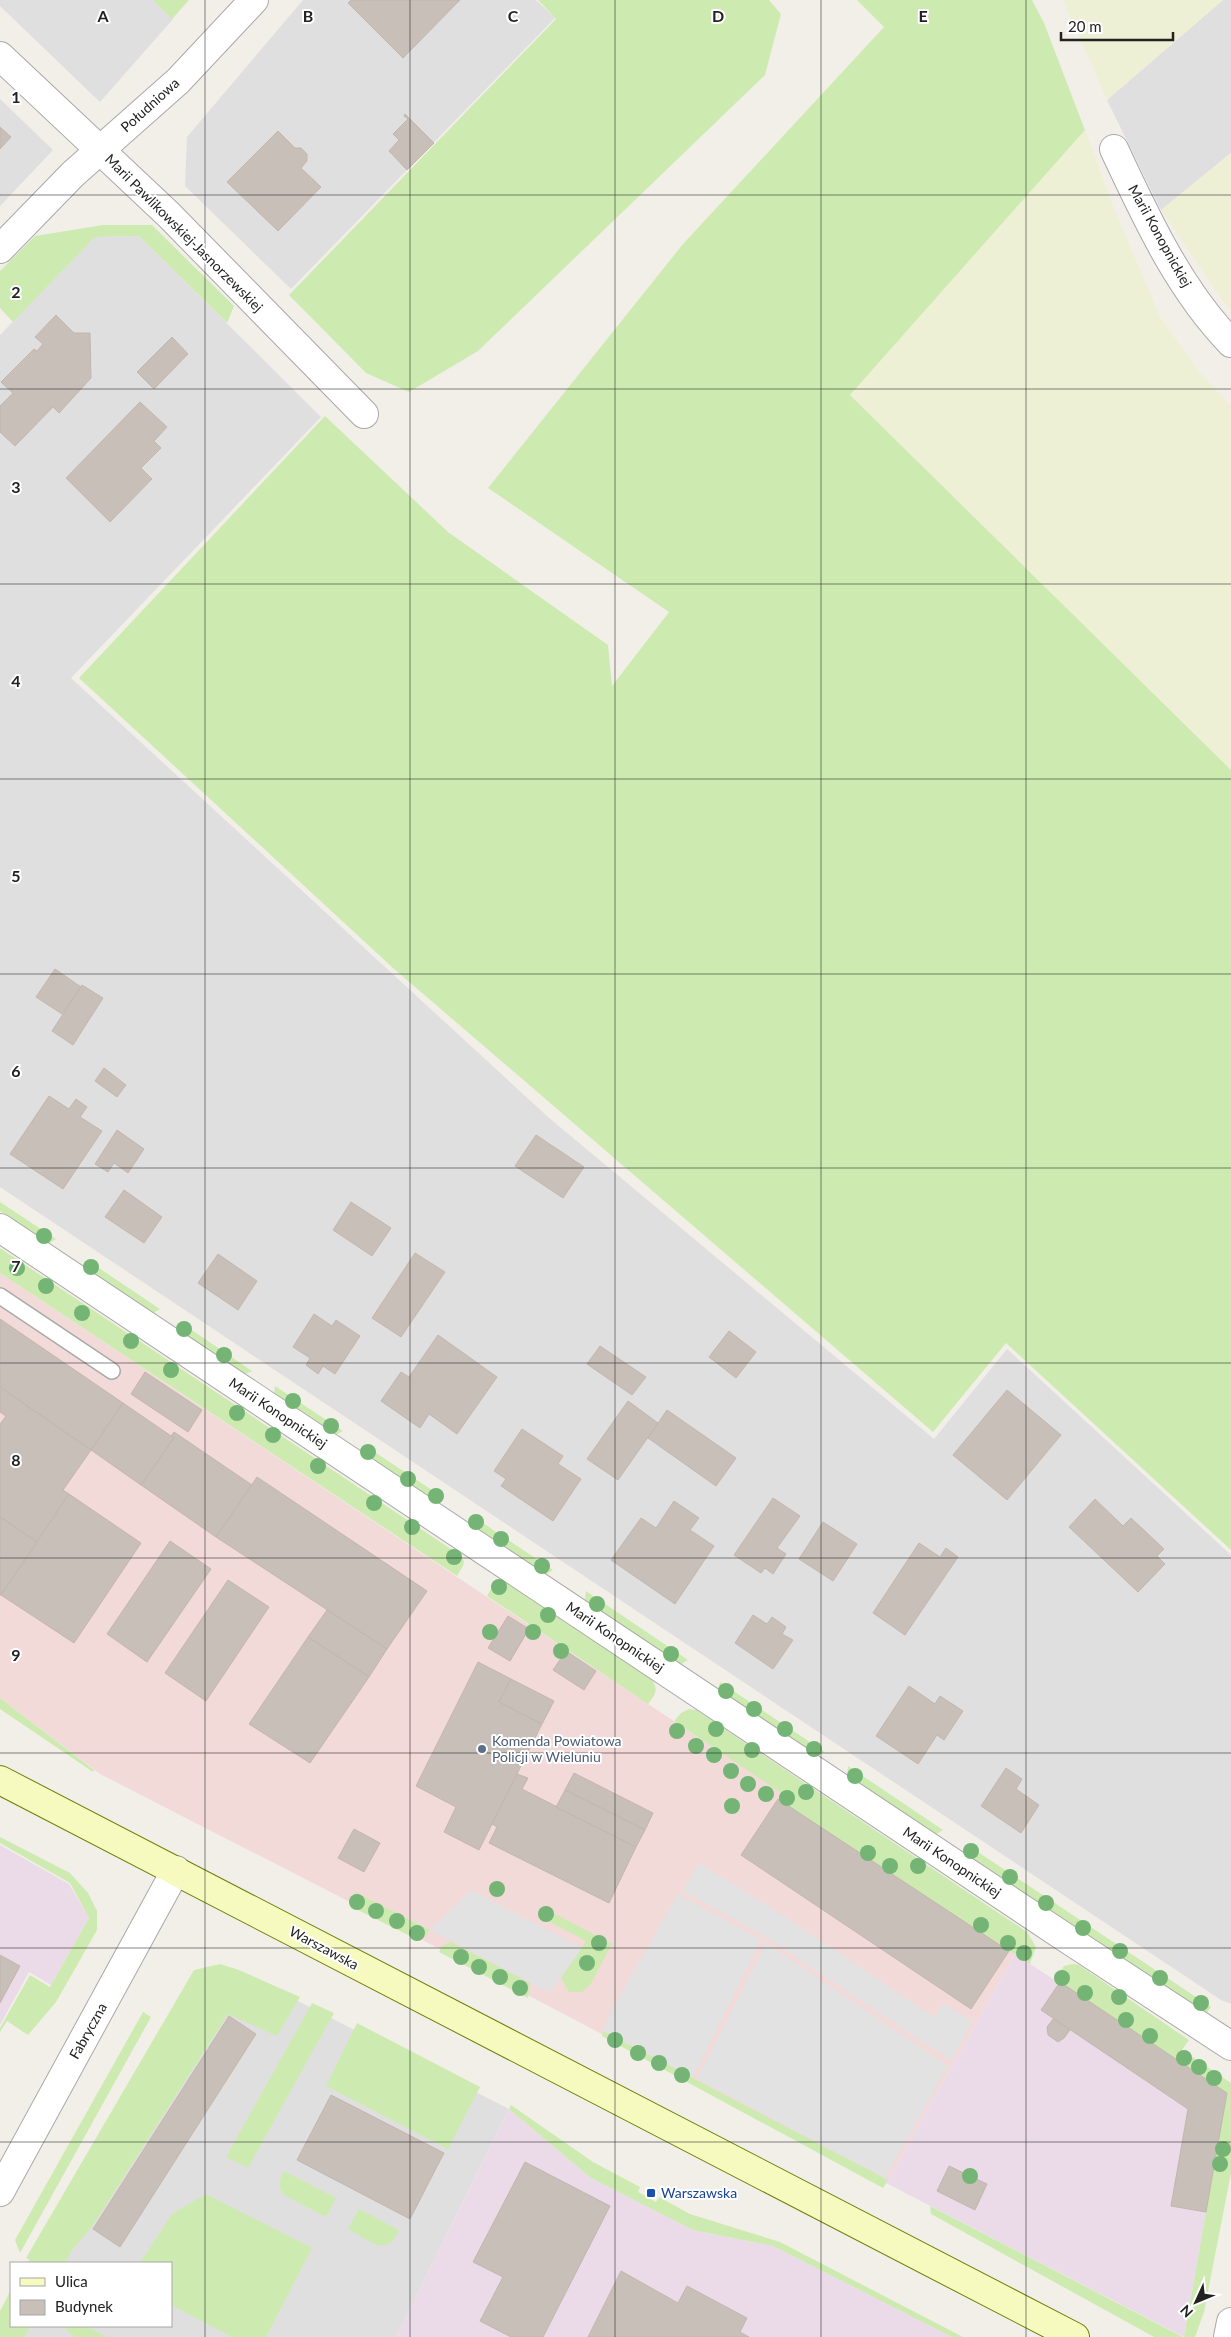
<svg xmlns="http://www.w3.org/2000/svg" width="1231" height="2337" viewBox="0 0 1231 2337" font-family="Lato,sans-serif">
<style>
.residential{fill:#e0dfdf}
.commercial{fill:#f2dad9}
.industrial{fill:#ebdbe8}
.farmland{fill:#eef0d5}
.grass{fill:#cdebb0}
.parking{fill:#e2e2e2}
.building{fill:#c7bfb8;stroke:#c4b6ab}
.lines{fill:none;stroke-linecap:round;stroke-linejoin:round}
.service-casing{stroke:#a9a9a9;stroke-width:18}
.minor-casing{stroke:#a9a9a9;stroke-width:30}
.tertiary-casing{stroke:#a9a9a9;stroke-width:30}
.secondary-casing{stroke:#707d05;stroke-width:30}
.service{stroke:#fff;stroke-width:15}
.minor{stroke:#fff;stroke-width:28}
.tertiary{stroke:#fff;stroke-width:28}
.secondary{stroke:#f7fabf;stroke-width:28}
.tree{fill:#74b475}
.grid{fill:none;stroke:#222;stroke-width:1;stroke-opacity:0.55}
.service-dot{fill:#5c6f8a;stroke:#fff;stroke-width:2}
.transit-dot{fill:#1a4fb4;stroke:#fff;stroke-width:2}
.labels{text-anchor:middle;stroke-width:4;stroke-linejoin:round;paint-order:stroke}
.street-label{font-size:14px;fill:#222;stroke:#fff}
.service-label{font-size:14px;fill:#4e5e75;stroke:#fff;text-anchor:start}
.transit-label{font-size:14px;fill:#164399;stroke:#fff;text-anchor:start}
.grid-label{font-size:16px;text-anchor:middle;font-weight:bold;fill:#222;stroke:#fff;stroke-width:4;stroke-linejoin:round;paint-order:stroke}
</style>
<rect width="100%" height="100%" fill="#f2efe9"/>
<!-- residential -->
<g class="residential">
<path d="M0 0H154L173 19 100 102 0 6Z"/>
<path d="M303 0H536L555 18 291 289 185 186 187 137Z"/>
<path d="M1223 0H1231V153L1161 210 1107 100Z"/>
<path d="M0 99 53 150 0 206Z"/>
<path d="M139 236 321 417 71 678 548 1117 934 1439 1007 1349 1231 1555V2004L1221 2000 0 1187V335L95 237Z"/>
<path d="M247 1975 509 2109 396 2337H0V2319L11 2326H171V2263H27Z"/>
</g>
<!-- commercial -->
<path class="commercial" d="M0 1273 782 1793 778 1799 1015 1954 886 2183 348 1901 100 1774 0 1698Z"/>
<!-- industrial -->
<g class="industrial">
<path d="M0 1845 69 1884 89 1918 51 1985 29 1972 0 2025Z"/>
<path d="M1015 1954 1227 2093 1184 2337 886 2183Z"/>
<path d="M509 2109 591 2178 693 2230 773 2246 952 2337H396Z"/>
</g>
<!-- farmland -->
<g class="farmland">
<path d="M1063 0H1223L1107 100Z"/>
<path d="M1085 130 1111 201 1160 317 1201 374 1231 405V770L850 395Z"/>
<path d="M1231 153V309L1222 300 1161 210Z"/>
</g>
<!-- grass -->
<g class="grass">
<path d="M153 0H189L172 19Z"/>
<path d="M538 0H769L781 14 765 75 478 351 409 392 366 373 289 295 556 19Z"/>
<path d="M857 0H1032L1044 23 1085 130 850 395 1231 770V1550L1006 1343 933 1432 393 968 79 678 325 416 448 532 608 645 612 686 669 612 488 488 683 244 884 27Z"/>
<path d="M103 225H152L234 306 227 323 139 236 95 237 13 322 0 308V271L35 236Z"/>
<path d="M0 1202 56 1239 48 1244 0 1211Z"/>
<path d="M0 1248 457 1553 464 1561 463 1566 457 1576 0 1273Z"/>
<path d="M87 1260 160 1309 153 1313 86 1268Z"/>
<path d="M180 1322 252 1371H253L245 1374 179 1330Z"/>
<path d="M275 1386 343 1431 335 1435 274 1394Z"/>
<path d="M364 1445 444 1498 437 1503 363 1453Z"/>
<path d="M474 1517 553 1570 545 1575 472 1525Z"/>
<path d="M502 1583 509 1584 652 1680C659 1690 655 1695 648 1704L487 1596 492 1587Z"/>
<path d="M586 1591 688 1660 680 1665 585 1600Z"/>
<path d="M720 1682 825 1752 816 1756 718 1692Z"/>
<path d="M0 1698 94 1770 93 1772 0 1709Z"/>
<path d="M689 1709 696 1710 1027 1932 1036 1947 1030 1964 778 1799 781 1793 674 1721 681 1713Z"/>
<path d="M848 1766 943 1830 935 1835 847 1776Z"/>
<path d="M0 1837 70 1873 88 1893 97 1911V1930L56 2002 28 2035 7 2021 0 2032V2028L30 1975 50 1987 89 1918 70 1883 0 1843Z"/>
<path d="M966 1844 1211 2007 1206 2014 965 1853Z"/>
<path d="M355 1892 430 1930 420 1941 350 1906Z"/>
<path d="M542 1907 612 1944 590 1985 582 1992H569L561 1978 586 1941 538 1916Z"/>
<path d="M451 1942 530 1983 528 1998 439 1952 442 1946Z"/>
<path d="M220 1964 239 1970 300 1997 277 2036 228 2014 91 2228 72 2250 65 2263H36L26 2258 194 1970Z"/>
<path d="M1073 1964 1079 1965 1189 2040 1182 2050 1231 2083V2173L1204 2312 1195 2337H1184L1227 2093 1055 1979 1064 1966Z"/>
<path d="M312 2003 334 2013 248 2168 226 2157Z"/>
<path d="M143 2012 151 2017 20 2253 15 2240Z"/>
<path d="M357 2023 480 2087 448 2149 326 2086Z"/>
<path d="M603 2031 888 2180 883 2188 602 2036Z"/>
<path d="M511 2105 593 2162 640 2187 638 2192 656 2202 659 2197 690 2214 780 2242 963 2337H952L773 2246 693 2230 591 2178 509 2109Z"/>
<path d="M284 2171 336 2198 326 2217 284 2195C278 2187 279 2179 284 2171Z"/>
<path d="M206 2194 312 2248 266 2337H232L171 2305V2263H140L172 2214Z"/>
<path d="M930 2206 1183 2337H1154L931 2214Z"/>
<path d="M359 2209 399 2230C386 2259 369 2240 348 2229Z"/>
<path d="M11 2290V2326H30L24 2337H0V2311Z"/>
<path d="M67 2326H86L107 2337H76L66 2330Z"/>
</g>
<!-- parking -->
<g class="parking">
<path d="M699 1863 778 1912 934 2017 943 2004 972 2021 951 2061 766 1937 683 1891Z"/>
<path d="M471 1890 582 1948 550 1993 430 1930Z"/>
<path d="M678 1894 761 1940 693 2077 603 2031 613 2007Z"/>
<path d="M766 1943 948 2066 885 2178 697 2079Z"/>
</g>
<!-- building -->
<g class="building">
<path d="M351 0H460L403 58 348 3Z"/>
<path d="M405 114 434 143 407 170 389 151 399 140 393 134 408 119 404 116Z"/>
<path d="M0 127 11 137 0 149Z"/>
<path d="M278 131 295 148H301L307 154V161L301 168 321 187 278 231 227 182Z"/>
<path d="M56 315 74 333H90L91 378 59 413 53 407 15 446 0 432V406L13 393 1 382 34 349 37 351 43 344 35 337Z"/>
<path d="M172 337 188 354 154 389 137 372Z"/>
<path d="M140 402 167 427 154 441 161 448 141 468 152 479 110 522 66 478Z"/>
<path d="M55 969 81 987 62 1014 36 997Z"/>
<path d="M82 985 103 998 73 1045 52 1031Z"/>
<path d="M104 1068 126 1085 117 1097 95 1081Z"/>
<path d="M49 1096 69 1109 76 1099 87 1107 80 1117 102 1131 63 1189 10 1154Z"/>
<path d="M117 1130 144 1149 128 1173 114 1163 108 1172 95 1164Z"/>
<path d="M536 1135 584 1167 563 1198 515 1166Z"/>
<path d="M124 1190 162 1217 144 1243 105 1217Z"/>
<path d="M351 1202 391 1228 372 1256 333 1230Z"/>
<path d="M415 1253 445 1272 401 1337 372 1318Z"/>
<path d="M218 1254 257 1281 238 1310 198 1283Z"/>
<path d="M314 1314 332 1326 336 1320 360 1336 335 1374 323 1366 318 1374 306 1365 310 1358 293 1347Z"/>
<path d="M0 1319 123 1403 91 1450 0 1387Z"/>
<path d="M729 1331 756 1352 736 1378 709 1357Z"/>
<path d="M438 1335 497 1377 457 1434 429 1414 420 1428 381 1401 401 1372 409 1377Z"/>
<path d="M600 1346 646 1377 632 1395 587 1364Z"/>
<path d="M145 1372 202 1410 188 1432 131 1394Z"/>
<path d="M0 1387 91 1450 63 1490 69 1494 37 1542 0 1517V1424L6 1416 0 1412Z"/>
<path d="M1007 1390 1061 1435 1007 1500 953 1455Z"/>
<path d="M628 1401 658 1423 618 1480 587 1459Z"/>
<path d="M123 1403 174 1438 141 1485 91 1450Z"/>
<path d="M667 1410 736 1458 716 1486 648 1438Z"/>
<path d="M522 1429 563 1456 558 1464 581 1479 553 1521 501 1486 506 1479 494 1471Z"/>
<path d="M174 1432 252 1485 216 1537 141 1485 174 1438 171 1436Z"/>
<path d="M257 1477 427 1591 387 1649 216 1537Z"/>
<path d="M69 1494 141 1543 74 1643 1 1595Z"/>
<path d="M773 1498 800 1516 777 1548 786 1554 773 1574 765 1568 761 1573 734 1555Z"/>
<path d="M1095 1499 1123 1526 1131 1518 1164 1549 1157 1556 1165 1564 1138 1592 1069 1527Z"/>
<path d="M674 1501 699 1518 690 1530 714 1546 675 1604 611 1560 641 1518 656 1528Z"/>
<path d="M0 1517 37 1542 1 1595H0Z"/>
<path d="M823 1522 857 1544 833 1581 799 1559Z"/>
<path d="M170 1541 211 1569 147 1662 107 1634Z"/>
<path d="M919 1543 940 1557 946 1548 958 1557 905 1635 873 1613Z"/>
<path d="M228 1580 269 1607 206 1701 165 1673Z"/>
<path d="M327 1610 387 1649 369 1677 308 1637Z"/>
<path d="M753 1615 767 1624 772 1617 786 1627 782 1634 793 1640 773 1669 735 1643Z"/>
<path d="M508 1616 529 1629 510 1661 488 1648Z"/>
<path d="M308 1637 369 1677 310 1763 249 1724Z"/>
<path d="M566 1651 596 1671 584 1690 553 1670Z"/>
<path d="M478 1662 511 1679 499 1702 542 1724 479 1850 444 1832 456 1807 416 1786Z"/>
<path d="M511 1679 554 1701 542 1724 499 1702Z"/>
<path d="M909 1686 935 1704 940 1696 963 1711 944 1740 937 1735 918 1764 876 1736Z"/>
<path d="M1006 1768 1022 1779 1016 1789 1039 1805 1021 1833 981 1806Z"/>
<path d="M574 1773 653 1813 645 1830 565 1790Z"/>
<path d="M517 1774 528 1778 522 1789 636 1847 609 1903 489 1843 497 1827 492 1824Z"/>
<path d="M565 1790 645 1830 636 1847 556 1807Z"/>
<path d="M778 1799 1009 1951 971 2009 741 1855Z"/>
<path d="M354 1829 380 1843 364 1872 338 1858Z"/>
<path d="M0 1955 20 1966 0 2003Z"/>
<path d="M1060 1982 1227 2093 1206 2212 1171 2206 1188 2109 1041 2010Z"/>
<path d="M229 2016 256 2034 120 2247 93 2229Z"/>
<path d="M1053 2019 1070 2030 1064 2038 1058 2042 1048 2035 1047 2027Z"/>
<path d="M331 2095 444 2153 410 2219 297 2160Z"/>
<path d="M525 2162 610 2206 543 2337H511L480 2321 503 2277 473 2262Z"/>
<path d="M949 2166 987 2184 975 2210 937 2191Z"/>
<path d="M621 2271 678 2303 687 2286 747 2318 740 2332 749 2337H588Z"/>
</g>
<g class="lines">
<!-- service casing -->
<g class="service-casing">
<path id="service" d="M0 1296 112 1371"/>
</g>
<!-- minor casing -->
<g class="minor-casing">
<g id="minor">
<path d="M0 56 169 215 364 414"/>
<path d="M1114 149C1146 217 1178 288 1231 343"/>
<path d="M0 249 73 174 178 81 254 0"/>
<path d="M0 1228 1063 1936 1231 2046"/>
<path d="M1228 2337 1231 2322"/>
</g>
</g>
<!-- tertiary casing -->
<g class="tertiary-casing">
<path id="tertiary" d="M0 2192 176 1870"/>
</g>
<!-- secondary casing -->
<g class="secondary-casing">
<path id="secondary" d="M0 1780 1075 2337"/>
</g>
<!-- service -->
<use href="#service" class="service"/>
<!-- minor -->
<use href="#minor" class="minor"/>
<!-- tertiary -->
<use href="#tertiary" class="tertiary"/>
<!-- secondary -->
<use href="#secondary" class="secondary"/>
</g>
<!-- trees -->
<g class="tree">
<circle cx="44" cy="1236" r="8"/>
<circle cx="91" cy="1267" r="8"/>
<circle cx="17" cy="1268" r="8"/>
<circle cx="46" cy="1286" r="8"/>
<circle cx="82" cy="1313" r="8"/>
<circle cx="184" cy="1329" r="8"/>
<circle cx="131" cy="1341" r="8"/>
<circle cx="224" cy="1355" r="8"/>
<circle cx="171" cy="1370" r="8"/>
<circle cx="293" cy="1401" r="8"/>
<circle cx="237" cy="1413" r="8"/>
<circle cx="331" cy="1426" r="8"/>
<circle cx="273" cy="1435" r="8"/>
<circle cx="368" cy="1452" r="8"/>
<circle cx="318" cy="1466" r="8"/>
<circle cx="408" cy="1479" r="8"/>
<circle cx="436" cy="1496" r="8"/>
<circle cx="374" cy="1503" r="8"/>
<circle cx="476" cy="1522" r="8"/>
<circle cx="412" cy="1527" r="8"/>
<circle cx="501" cy="1539" r="8"/>
<circle cx="454" cy="1557" r="8"/>
<circle cx="542" cy="1566" r="8"/>
<circle cx="499" cy="1587" r="8"/>
<circle cx="597" cy="1604" r="8"/>
<circle cx="548" cy="1615" r="8"/>
<circle cx="490" cy="1632" r="8"/>
<circle cx="533" cy="1632" r="8"/>
<circle cx="561" cy="1651" r="8"/>
<circle cx="671" cy="1654" r="8"/>
<circle cx="726" cy="1691" r="8"/>
<circle cx="754" cy="1709" r="8"/>
<circle cx="716" cy="1729" r="8"/>
<circle cx="785" cy="1729" r="8"/>
<circle cx="677" cy="1731" r="8"/>
<circle cx="696" cy="1746" r="8"/>
<circle cx="814" cy="1749" r="8"/>
<circle cx="752" cy="1750" r="8"/>
<circle cx="714" cy="1755" r="8"/>
<circle cx="731" cy="1771" r="8"/>
<circle cx="855" cy="1776" r="8"/>
<circle cx="748" cy="1784" r="8"/>
<circle cx="806" cy="1792" r="8"/>
<circle cx="766" cy="1794" r="8"/>
<circle cx="787" cy="1798" r="8"/>
<circle cx="732" cy="1806" r="8"/>
<circle cx="971" cy="1851" r="8"/>
<circle cx="868" cy="1853" r="8"/>
<circle cx="890" cy="1866" r="8"/>
<circle cx="918" cy="1866" r="8"/>
<circle cx="1010" cy="1877" r="8"/>
<circle cx="497" cy="1889" r="8"/>
<circle cx="357" cy="1902" r="8"/>
<circle cx="1046" cy="1903" r="8"/>
<circle cx="376" cy="1911" r="8"/>
<circle cx="546" cy="1914" r="8"/>
<circle cx="397" cy="1921" r="8"/>
<circle cx="981" cy="1925" r="8"/>
<circle cx="1083" cy="1928" r="8"/>
<circle cx="417" cy="1933" r="8"/>
<circle cx="599" cy="1943" r="8"/>
<circle cx="1008" cy="1943" r="8"/>
<circle cx="1120" cy="1951" r="8"/>
<circle cx="1024" cy="1953" r="8"/>
<circle cx="461" cy="1957" r="8"/>
<circle cx="587" cy="1963" r="8"/>
<circle cx="479" cy="1967" r="8"/>
<circle cx="500" cy="1977" r="8"/>
<circle cx="1062" cy="1978" r="8"/>
<circle cx="1160" cy="1978" r="8"/>
<circle cx="520" cy="1988" r="8"/>
<circle cx="1085" cy="1993" r="8"/>
<circle cx="1119" cy="1997" r="8"/>
<circle cx="1201" cy="2003" r="8"/>
<circle cx="1126" cy="2020" r="8"/>
<circle cx="1150" cy="2036" r="8"/>
<circle cx="615" cy="2040" r="8"/>
<circle cx="638" cy="2053" r="8"/>
<circle cx="1184" cy="2058" r="8"/>
<circle cx="659" cy="2063" r="8"/>
<circle cx="1199" cy="2067" r="8"/>
<circle cx="682" cy="2075" r="8"/>
<circle cx="1214" cy="2078" r="8"/>
<circle cx="1223" cy="2149" r="8"/>
<circle cx="1220" cy="2164" r="8"/>
<circle cx="970" cy="2176" r="8"/>
</g>
<!-- grid -->
<path class="grid" d="M205 0V2337M410 0V2337M615 0V2337M821 0V2337M1026 0V2337M0 195H1231M0 389H1231M0 584H1231M0 779H1231M0 974H1231M0 1168H1231M0 1363H1231M0 1558H1231M0 1753H1231M0 1948H1231M0 2142H1231"/>
<!-- markers -->
<circle class="service-dot" cx="482" cy="1749" r="5"/>
<rect class="transit-dot" x="646" y="2188" width="10" height="10" rx="2.5"/>
<g class="labels">
<!-- street labels -->
<g class="street-label">
<text transform="translate(150 105) rotate(-42)" y="5">Południowa</text>
<text transform="translate(184 233) rotate(45)" y="5">Marii Pawlikowskiej-Jasnorzewskiej</text>
<text transform="translate(1160 236) rotate(61)" y="5">Marii Konopnickiej</text>
<text transform="translate(278 1413) rotate(34)" y="5">Marii Konopnickiej</text>
<text transform="translate(615 1637) rotate(34)" y="5">Marii Konopnickiej</text>
<text transform="translate(952 1862) rotate(34)" y="5">Marii Konopnickiej</text>
<text transform="translate(324 1948) rotate(28)" y="5">Warszawska</text>
<text transform="translate(88 2031) rotate(-61)" y="5">Fabryczna</text>
</g>
<!-- service labels -->
<g class="service-label">
<text x="492" y="1746">Komenda Powiatowa<tspan x="492" dy="16">Policji w Wieluniu</tspan></text>
</g>
<!-- transit labels -->
<g class="transit-label">
<text x="661" y="2198">Warszawska</text>
</g>
</g>
<g class="grid-label">
<text x="103" y="22">A</text>
<text x="308" y="22">B</text>
<text x="513" y="22">C</text>
<text x="718" y="22">D</text>
<text x="923" y="22">E</text>
<text x="16" y="103">1</text>
<text x="16" y="298">2</text>
<text x="16" y="493">3</text>
<text x="16" y="687">4</text>
<text x="16" y="882">5</text>
<text x="16" y="1077">6</text>
<text x="16" y="1272">7</text>
<text x="16" y="1466">8</text>
<text x="16" y="1661">9</text>
</g>
<!-- legend -->
<rect x="10" y="2262" width="162" height="65" fill="#ffffff" stroke="#a7a7a7"/>
<rect x="20" y="2278" width="25" height="8" fill="#f7fabf" stroke="#a7a7a7"/>
<text x="55" y="2287" font-size="15" fill="#222222">Ulica</text>
<rect x="20" y="2300" width="25" height="15" fill="#c7bfb8" stroke="#a7a7a7"/>
<text x="55" y="2312" font-size="15" fill="#222222">Budynek</text>
<!-- north arrow -->
<g transform="translate(1196 2302) rotate(226)" stroke="#ffffff" stroke-width="4" paint-order="stroke">
<path d="M0-4L9 19L0 12L-9 19Z" fill="#222222"/>
<text y="-8" font-size="14" font-weight="bold" text-anchor="middle" fill="#222222">N</text>
</g>
<!-- scale -->
<path d="M1061 32v8h112v-8" fill="none" stroke="#222222" stroke-width="2.5"/>
<text x="1068" y="32" font-size="15" fill="#222222" stroke="#ffffff" stroke-width="4" paint-order="stroke">20 m</text>
</svg>
